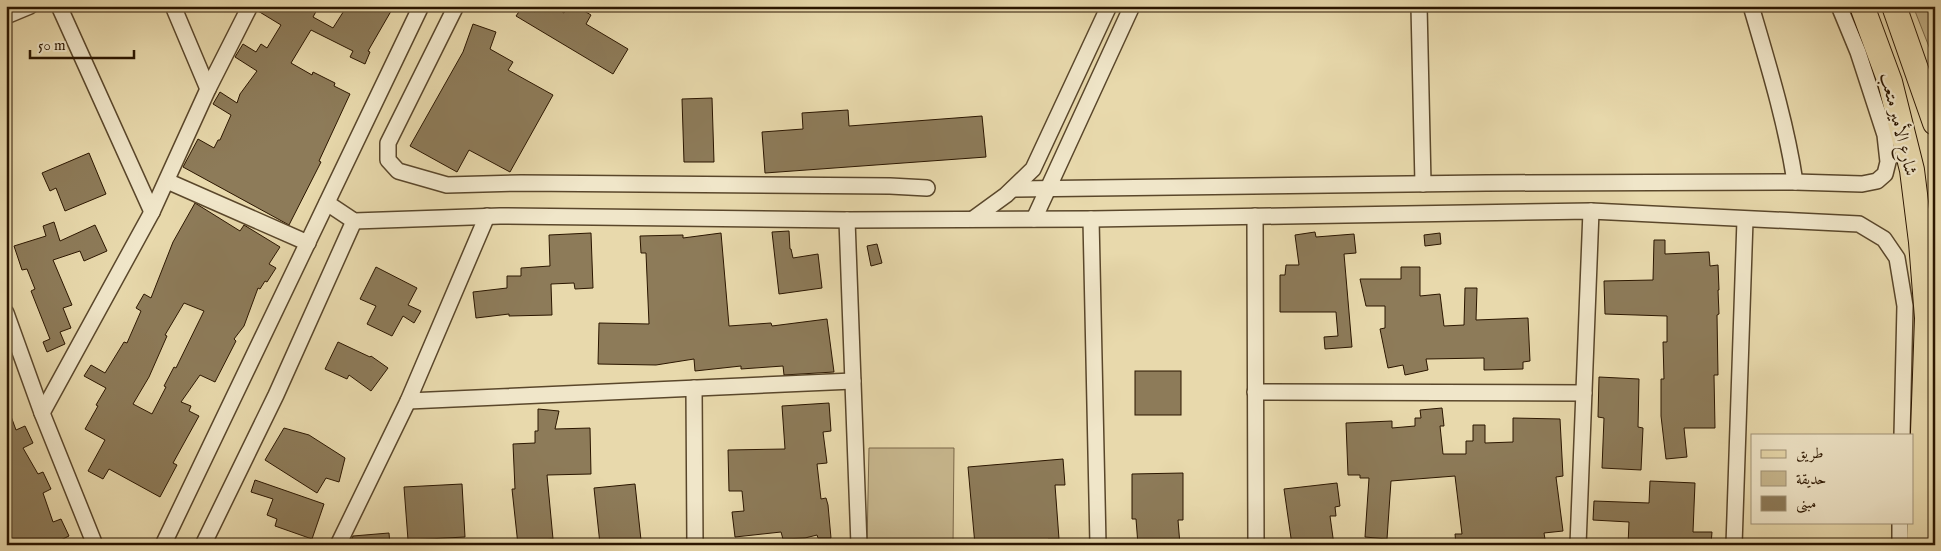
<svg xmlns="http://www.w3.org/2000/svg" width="1941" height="551" viewBox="0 0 1941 551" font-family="'IM FELL English',Amiri,serif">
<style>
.green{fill:#c8b88f;stroke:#7a6748}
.building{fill:#8d7b59;stroke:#2b1600;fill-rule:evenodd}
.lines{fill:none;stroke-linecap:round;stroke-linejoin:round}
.minor-casing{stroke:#5a472b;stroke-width:18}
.primary-casing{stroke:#2b1600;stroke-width:26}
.minor{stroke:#f0e6c9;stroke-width:15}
.primary{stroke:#e8d9ac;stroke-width:24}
.labels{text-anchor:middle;stroke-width:4.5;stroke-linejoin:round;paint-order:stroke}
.street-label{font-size:18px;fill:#2b1600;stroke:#f0e6c9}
</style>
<rect width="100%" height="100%" fill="#e8d9ac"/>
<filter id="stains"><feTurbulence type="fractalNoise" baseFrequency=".004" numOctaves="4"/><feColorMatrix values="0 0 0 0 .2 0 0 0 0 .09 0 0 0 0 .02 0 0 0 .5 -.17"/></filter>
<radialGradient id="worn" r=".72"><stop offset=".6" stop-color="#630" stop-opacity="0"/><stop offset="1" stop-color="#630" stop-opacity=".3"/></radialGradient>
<!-- green -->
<g class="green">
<path d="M1913 6H1935V62Z"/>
<path d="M869 448H954L953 545H867Z"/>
</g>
<!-- building -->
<g class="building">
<path d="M259 6H319L313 17 333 28 347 6H394L368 51 370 52 365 64 350 57 353 51 311 30 291 63 312 75 313 72 335 83 334 86 350 94 319 161 321 162 289 225 183 167 198 139 214 148 218 140H220L231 115 213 104 220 92 237 103 240 94 257 71 235 57 243 44 256 52 261 44 267 48 281 25 258 11Z"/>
<path d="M523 6H527L535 12 539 6H553L564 13 568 6H576L591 15 586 24 628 49 613 74 516 16Z"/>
<path d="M473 24 496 32 490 49 513 62 508 70 553 95 510 172 469 150 457 172 410 146 463 52Z"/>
<path d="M712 98 714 162H684L682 99Z"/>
<path d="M848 110 849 126 982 116 986 157 765 173 762 132 803 129 802 113Z"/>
<path d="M89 153 106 194 65 211 56 188 50 191 42 173Z"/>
<path d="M195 203 240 231 244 225 280 247 269 264 276 268 267 282 265 281 260 289 258 288 244 326 234 339 236 341 215 382 200 375 181 402 191 406 189 411 199 416 173 463 177 465 160 497 109 469 103 479 88 471 105 440 85 429 98 406 96 405 106 388 84 376 91 365 105 373 124 342 127 343 141 311 136 308 144 294 151 298 173 242ZM184 303 204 311 176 368 174 367 164 386 166 387 152 414 133 404 149 377 167 336 165 335Z"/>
<path d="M54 222 60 241 95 225 107 251 84 261 80 251 53 260 72 305 63 308 71 328 60 332 65 344 47 352 43 342 50 339 31 291 35 289 27 269 22 270 14 246 46 236 43 226Z"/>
<path d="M789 231 790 249H791L793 258 818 254 822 288 779 294 772 232Z"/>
<path d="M1315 232 1316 237 1354 234 1356 253 1344 254 1352 347 1325 349 1324 337 1338 336 1336 312H1280V275H1285L1286 265H1299L1295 235Z"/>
<path d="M591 233 593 288 575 289 574 283 551 284 552 315 509 316V314L476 318 473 292 507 288V276H521V268L550 266 549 235Z"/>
<path d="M721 233 729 326 771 323 772 326 827 319 834 372 784 375 783 366 741 369V366L695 371 694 359 656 365 598 364 599 323 649 324 646 253H641L640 236 683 235V238Z"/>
<path d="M1440 233 1441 244 1425 246 1424 235Z"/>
<path d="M1654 240H1665V254L1709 252 1710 266 1718 265 1719 290H1718L1719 314 1717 315 1718 375H1714L1715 428H1684L1687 457 1666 459 1661 416V379H1664L1663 342H1667V316L1605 314 1604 281 1653 280Z"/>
<path d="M877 244 882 263 871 266 867 246Z"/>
<path d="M376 267 417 288 408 305 421 311 414 323 403 316 392 336 367 324 376 306 360 299Z"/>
<path d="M1401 267H1420V296L1440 294 1444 326 1464 325 1465 288H1477L1476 320 1528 318 1530 361 1523 362V369L1484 370V358L1426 359 1428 370 1405 375 1403 365 1388 368 1380 329 1385 328V306H1366L1360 279H1401Z"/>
<path d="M338 342 370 357 371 356 388 368 371 391 349 375 347 379 325 369Z"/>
<rect x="1135" y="371" width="46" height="44"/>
<path d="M1599 377 1639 379 1638 427 1643 428 1641 470 1602 468 1604 418 1598 417Z"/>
<path d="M829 403 831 431 823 432 827 463 817 464 821 499 826 498 828 505 831 538H818L817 535 805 538 783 539 781 532 735 537 732 512 744 511 742 491H729L728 450 785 449 782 406Z"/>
<path d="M6 408H8L16 430 25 426 33 443 23 448 38 474 43 472 51 489 43 493 53 522 61 519 69 536 61 540 62 545H6Z"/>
<path d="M1442 408 1444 426H1440L1443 454H1466V441H1473V425H1485V443L1513 442V418L1560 419 1563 476 1556 477 1563 531 1544 533 1546 545H1456L1455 534H1462L1455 476 1391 481 1387 539 1365 537 1369 478H1360V475H1348L1346 423 1392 421V428L1415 426V418H1421L1420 410Z"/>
<path d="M538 409 559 411 555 429 590 428 591 474 547 475 553 539 530 541 531 545H518L512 489H515L513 444 535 443V431H538Z"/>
<path d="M284 428 309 435 345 458 339 482 326 478 317 493 265 460Z"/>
<path d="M1063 459 1065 485H1055L1059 539H1048V545H975L968 467Z"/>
<path d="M1183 473V520H1178L1180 545H1138L1136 519H1132V474Z"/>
<path d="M255 480 324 504 312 539 275 526 277 519 267 515 273 499 251 492Z"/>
<path d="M1650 481 1695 483 1693 532H1712L1711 545H1628L1629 522 1593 520 1594 501 1649 503Z"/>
<path d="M1337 483 1340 506 1335 507 1336 516H1330L1334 545H1292L1284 489Z"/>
<path d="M462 484 465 537 408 540 404 487Z"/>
<path d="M635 484 641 540 600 544 594 488Z"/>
<path d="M389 533 390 545H349L353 536Z"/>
</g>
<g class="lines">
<!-- minor casing -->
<g class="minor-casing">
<g id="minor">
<path d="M59 6 152 212"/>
<path d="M173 6 208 89"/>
<path d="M456 6 388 143V160L398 171 447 185 521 183 890 186 927 188"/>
<path d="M1419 6 1423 184"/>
<path d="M1751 6C1768 64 1786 122 1795 182"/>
<path d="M6 16 30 6"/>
<path d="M167 181 308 243"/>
<path d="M1013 189 1486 183 1795 182 1862 184 1877 181 1885 174 1888 162 1885 135 1858 52 1839 6"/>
<path d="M327 203 354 221 500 216 847 220 1091 219 1591 211 1859 224 1884 239 1897 258 1905 306 1902 435"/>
<path d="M1255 216 1256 545"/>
<path d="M973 219 1006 195 1033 169 1109 6"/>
<path d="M1034 219 1132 6"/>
<path d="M1091 219 1098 545"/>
<path d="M847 220 859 545"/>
<path d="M6 313 42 413 95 545"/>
<path d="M694 388 695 545"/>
<path d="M1255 392 1584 393"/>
<path d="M408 401 853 381"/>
<path d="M42 413 152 212 208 89 250 6"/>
<path d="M163 545 421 6"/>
<path d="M203 545 276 395 354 221"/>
<path d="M338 545 408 401 487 216"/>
<path d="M1578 545 1591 211"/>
<path d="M1734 545 1745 220"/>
<path d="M1900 545V522"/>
</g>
</g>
<!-- primary casing -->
<g class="primary-casing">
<g id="primary">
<path d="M1862 6 1890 82 1912 170 1921 242 1927 318 1919 545"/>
<path d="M1894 6 1935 123"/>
</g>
</g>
<!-- minor -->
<use href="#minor" class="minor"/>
<!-- primary -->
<use href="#primary" class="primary"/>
</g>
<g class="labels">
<!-- street labels -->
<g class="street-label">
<text transform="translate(1899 124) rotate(76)" y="6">شارع الأمير متعب</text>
</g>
</g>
<!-- margin -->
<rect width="1941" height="551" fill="none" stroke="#e8d9ac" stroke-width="25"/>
<rect x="8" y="8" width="1926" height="536" fill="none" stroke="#2b1600" stroke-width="2.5"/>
<rect x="12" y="12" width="1916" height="526" fill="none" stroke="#2b1600"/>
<!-- legend -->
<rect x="1751" y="434" width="162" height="90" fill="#f0e6c9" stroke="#a19379"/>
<rect x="1761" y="450" width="25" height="8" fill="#e8d9ac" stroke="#a19379"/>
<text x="1796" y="458" font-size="15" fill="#2b1600">طريق</text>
<rect x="1761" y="471" width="25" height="15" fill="#c8b88f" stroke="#a19379"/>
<text x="1796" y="484" font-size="15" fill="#2b1600">حديقة</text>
<rect x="1761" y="496" width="25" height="15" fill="#8d7b59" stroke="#a19379"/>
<text x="1796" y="508" font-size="15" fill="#2b1600">مبنى</text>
<!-- scale -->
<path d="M30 50v8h104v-8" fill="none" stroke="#2b1600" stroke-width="2.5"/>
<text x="38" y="50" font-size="15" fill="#2b1600" stroke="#f0e6c9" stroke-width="4" paint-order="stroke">50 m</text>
<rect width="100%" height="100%" filter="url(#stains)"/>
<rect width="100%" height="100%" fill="url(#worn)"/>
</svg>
